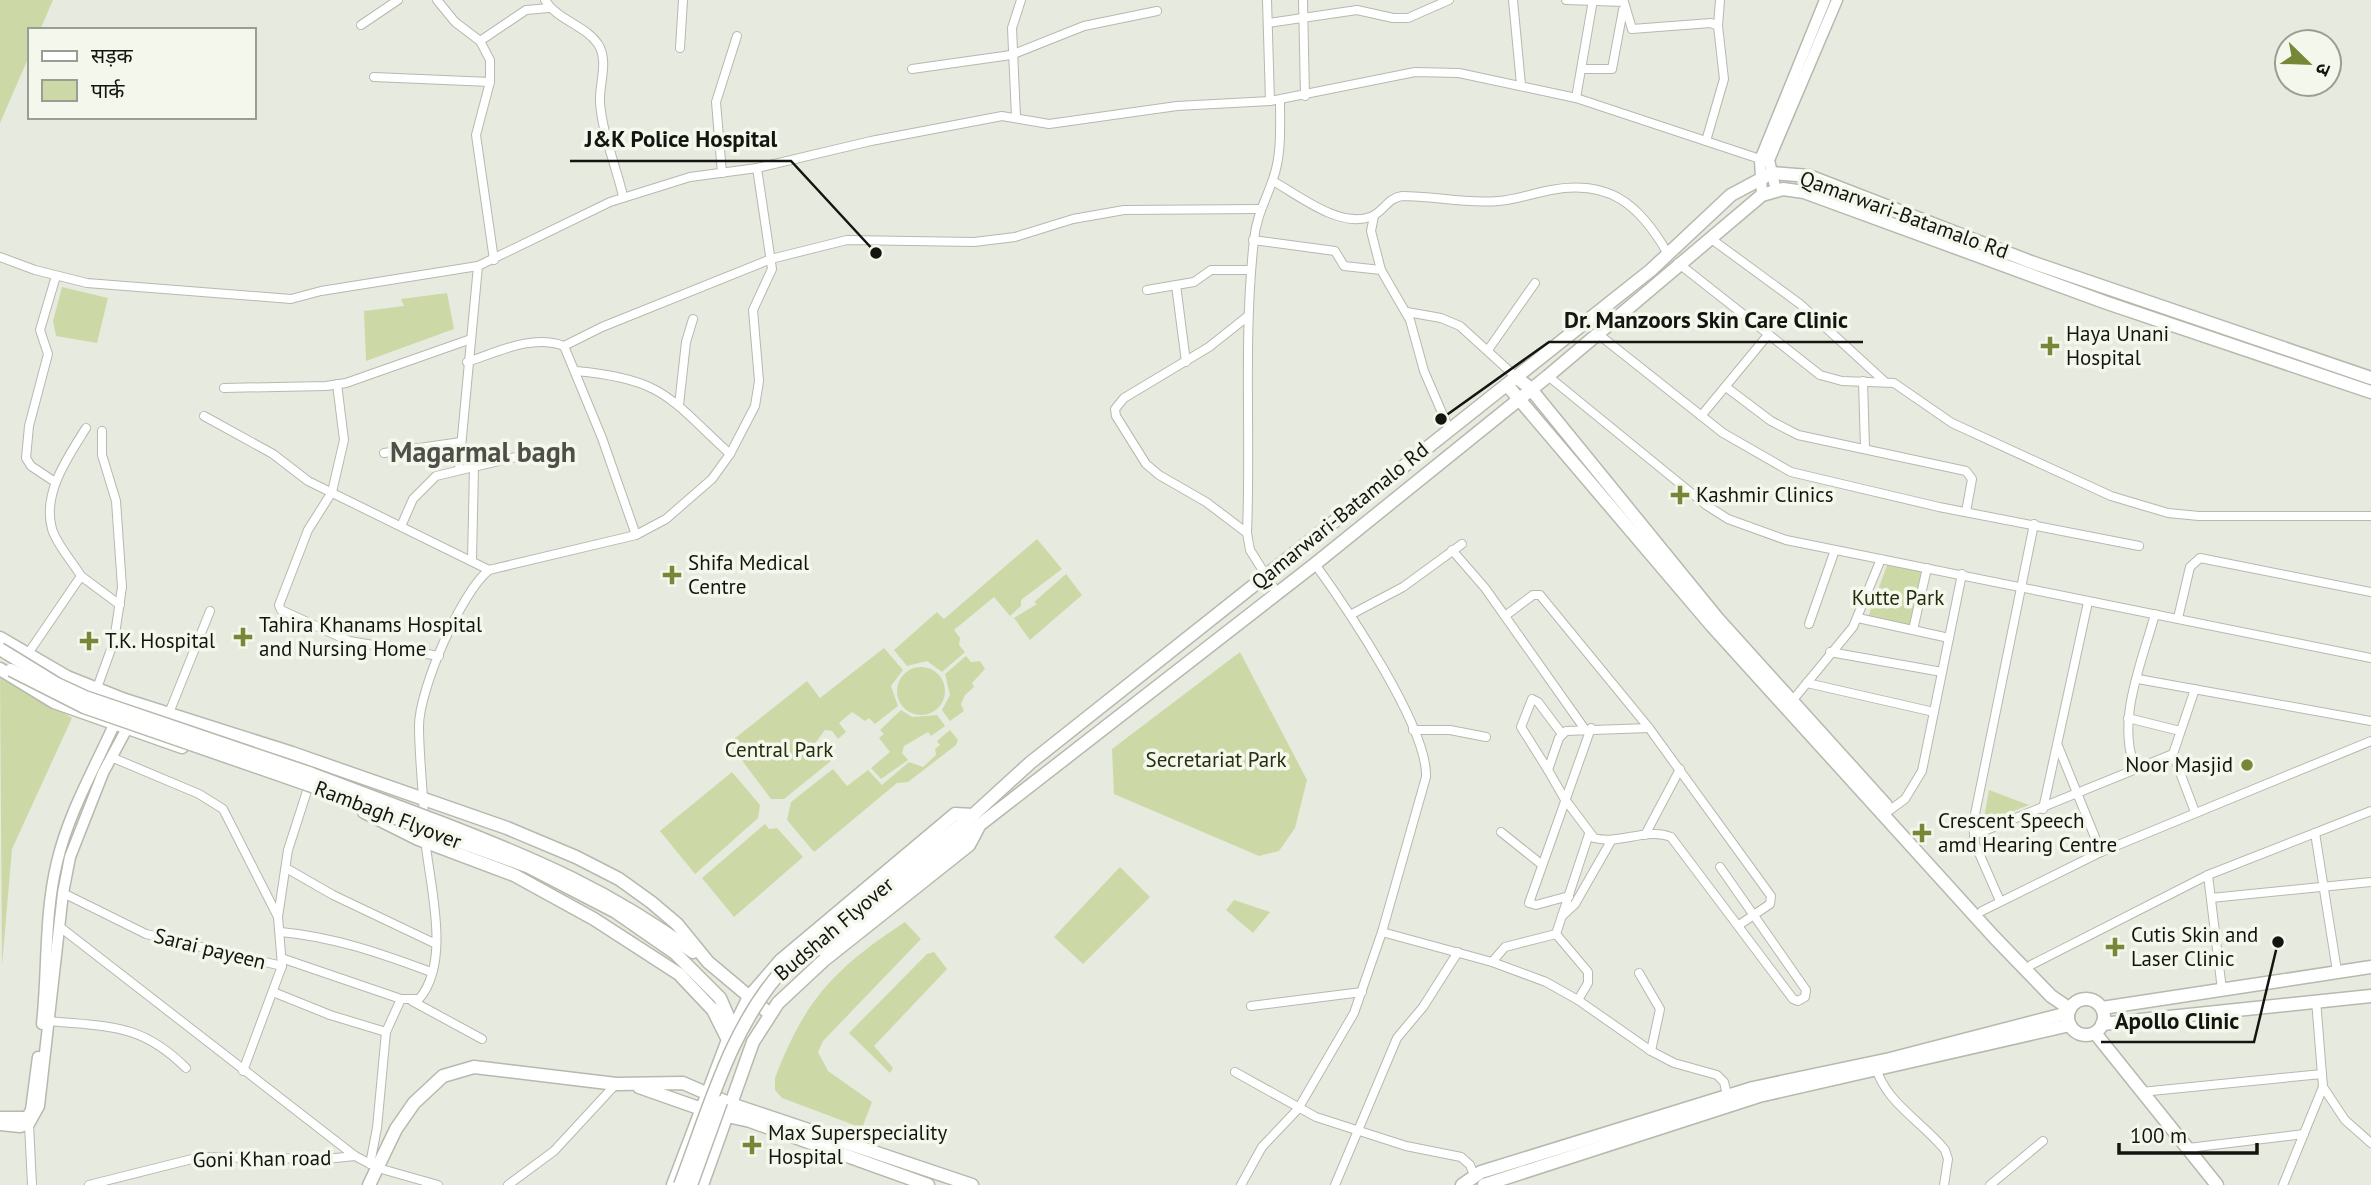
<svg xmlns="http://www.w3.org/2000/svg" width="2371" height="1185" viewBox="0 0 2371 1185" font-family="'PT Sans','Noto Sans Devanagari',sans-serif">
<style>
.green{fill:#ccd9a7}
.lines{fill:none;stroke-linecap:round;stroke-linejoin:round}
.minor-casing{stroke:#b6b9ae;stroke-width:10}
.tertiary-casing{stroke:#b6b9ae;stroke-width:13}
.secondary-casing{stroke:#b6b9ae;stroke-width:15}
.primary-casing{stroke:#b6b9ae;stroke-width:15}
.minor{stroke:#fff;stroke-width:8}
.tertiary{stroke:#fff;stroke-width:10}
.secondary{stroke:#fff;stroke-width:12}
.primary{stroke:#fff;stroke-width:12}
.primary-bridge-casing{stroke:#b6b9ae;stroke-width:15;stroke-linecap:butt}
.primary-bridge{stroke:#fff;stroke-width:12}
.poi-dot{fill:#768737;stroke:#f4f8ec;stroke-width:2.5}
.labels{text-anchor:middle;stroke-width:7;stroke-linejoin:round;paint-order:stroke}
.street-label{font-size:21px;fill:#141511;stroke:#f4f8ec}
.poi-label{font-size:21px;fill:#141511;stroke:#f4f8ec;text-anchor:start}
.park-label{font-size:21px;fill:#272e0f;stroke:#f4f8ec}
.district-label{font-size:28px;font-weight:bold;fill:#4e5047;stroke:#f4f8ec}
.leader{fill:none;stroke:#141511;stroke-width:2.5}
.callout-dot{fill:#141511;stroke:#f4f8ec;stroke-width:2.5}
.callout-label{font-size:23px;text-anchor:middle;font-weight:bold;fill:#141511;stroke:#f4f8ec;stroke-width:7;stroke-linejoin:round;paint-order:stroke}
</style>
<rect width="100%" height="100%" fill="#e7eadf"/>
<!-- green -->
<g class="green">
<path d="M0 0H53L40 30H30V54L0 123Z"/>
<path d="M62 287 108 298 97 343 56 336 53 321Z"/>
<path d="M447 293 454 329 366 361 364 311 404 306 401 299Z"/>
<path d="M1037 539 1062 569 1021 600V606L1010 616 994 597 954 630 960 638 959 645 965 652 942 672 927 661 907 666 894 650 937 612 944 619Z"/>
<path d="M1889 560 1927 568 1913 630 1867 620Z"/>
<path d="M1066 574 1082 595 1030 640 1014 618 1037 604 1034 602Z"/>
<path d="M884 648 903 670 891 686 898 706 875 724 869 718 865 721 852 712 839 723 846 732 838 739 832 731 825 730 815 743 831 761 784 799H771L729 743 807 681 820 698Z"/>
<path d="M1240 652 1307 780 1295 828 1279 851 1259 856 1114 794 1112 749Z"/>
<path d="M966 656 971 662 980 661 985 669 972 683 974 687 965 695 961 704 964 711 950 721 942 710 950 695 945 674Z"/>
<circle cx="921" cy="691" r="24"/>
<path d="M0 673 72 718 12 849 2 965Z"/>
<path d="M901 710 912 717 937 715 945 726 931 736 928 732 904 746 902 753 908 760 881 779 871 768 890 752 879 738 884 734 880 730Z"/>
<path d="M950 730 958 740 956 745 908 782 897 783 814 852 787 820 791 802 833 769 847 786 868 770 882 785 909 762 923 767 936 755 935 749 940 745 937 741Z"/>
<path d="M732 772 760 805 758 818 695 874 660 831Z"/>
<path d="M1989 790 2029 805 1983 823Z"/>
<path d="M765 824 769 829 777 828 803 857 734 917 702 878Z"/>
<path d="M1120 867 1150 897 1083 964 1054 937Z"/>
<path d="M1234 900 1270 912 1253 933 1226 910Z"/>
<path d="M905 922 921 939 823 1041 818 1052 828 1071 872 1102 862 1128 782 1098 775 1090V1078C805 999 835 968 905 922Z"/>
<path d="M934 952 947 969 874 1046 893 1068 890 1073 849 1033 927 954Z"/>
</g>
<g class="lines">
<!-- minor casing -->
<g class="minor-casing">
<g id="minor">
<path d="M437 0 455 22 480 41 490 60V82L476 135 494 260"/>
<path d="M545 0C557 20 585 25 598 44 609 61 599 84 600 102 602 133 616 166 623 196"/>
<path d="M1267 0 1270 101"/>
<path d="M1303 0 1305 96"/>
<path d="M1513 0 1521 85"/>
<path d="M1566 0 1624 2 1632 29 1711 23 1718 26 1724 79 1706 141"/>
<path d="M1268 23 1357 10 1393 18H1408L1449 0"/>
<path d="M361 25 398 0"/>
<path d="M1718 26 1720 0"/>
<path d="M480 41 526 10 549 8"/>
<path d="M680 48 683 0"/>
<path d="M912 69 1011 55 1084 26 1157 11"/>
<path d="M1582 69H1612L1623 10"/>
<path d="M374 77 490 82"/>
<path d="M1576 98 1593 0"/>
<path d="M1016 117 1012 28 1021 0"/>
<path d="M722 173 716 102 737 36"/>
<path d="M1273 181C1298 195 1339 228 1370 217 1383 213 1387 198 1402 196 1434 196 1466 204 1498 201 1516 200 1534 193 1551 190 1610 179 1640 205 1668 254"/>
<path d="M1374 216 1371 231 1381 270"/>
<path d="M1710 238 1800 304 1884 381"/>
<path d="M1253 240 1335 251 1344 266 1381 270 1410 320 1424 371 1449 429"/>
<path d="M0 257 35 270 87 283 291 299 321 291 478 266 610 202 690 177 757 168 871 141 1002 116 1049 124 1177 106 1270 101 1415 72 1459 73 1576 98 1763 160"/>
<path d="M1678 263 1820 375 1842 381 1894 383 1952 423 2111 496 2168 513 2199 516H2371"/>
<path d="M1176 285 1186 362"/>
<path d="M1147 290 1194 282 1211 270H1251"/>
<path d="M1407 312 1441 318 1460 326 1516 377"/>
<path d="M1598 334 1723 433 1791 472 1939 507 2139 546"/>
<path d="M564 346 602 327 771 259 847 240 974 242 1015 237 1073 219 1124 210 1260 209"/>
<path d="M1488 350 1535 283"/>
<path d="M467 362C498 352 532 334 564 346L602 438 636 535"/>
<path d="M576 371C664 379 669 398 730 454"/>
<path d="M1548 376 1706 505 1728 519 1786 540 2371 658"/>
<path d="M1863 381 1865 448"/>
<path d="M337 384 344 440 332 492 308 530 279 605 281 610 349 641 439 656"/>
<path d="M1726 387 1771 421 1798 435 1966 471 1972 479 1966 512"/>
<path d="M224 388 326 386 346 383 471 339"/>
<path d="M679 405 686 342 693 319"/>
<path d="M204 416 273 454 308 481 489 570 636 535 666 519 712 479 730 454 755 406 759 381 753 310 772 269 757 168"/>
<path d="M1701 416 1767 336"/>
<path d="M384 453 461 442"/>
<path d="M459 469 478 266"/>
<path d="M55 482 31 466 26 458 29 426 48 354 40 330 56 276"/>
<path d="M402 524 413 499 436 476 533 453"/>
<path d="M1247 533 1206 502 1159 475 1146 464 1116 416 1115 409 1124 398 1209 347 1248 316"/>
<path d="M1452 550 1485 588 1584 728"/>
<path d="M472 560 474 467"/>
<path d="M81 576 120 605"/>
<path d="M1277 593 1250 550 1247 533C1251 435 1243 337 1254 240 1256 217 1266 200 1273 179 1282 154 1280 126 1280 100"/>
<path d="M1352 614 1403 587 1462 544"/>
<path d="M1505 616 1533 595H1540L1649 728 1771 896 1770 904 1739 925"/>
<path d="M1858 618 1949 638"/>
<path d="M2178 618 2190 567 2200 558 2371 592"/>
<path d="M1809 624 1835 550"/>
<path d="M1913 630 1927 568"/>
<path d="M1830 652 1942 672"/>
<path d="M27 655 81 576C72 561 57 545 52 529 42 493 68 457 86 428"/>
<path d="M2138 679 2371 721"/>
<path d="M1807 683 1934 712"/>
<path d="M97 688 114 641 122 587 116 501 102 455V431"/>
<path d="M2195 689 2173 754 2195 812"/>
<path d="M1792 701 1853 627 1881 559"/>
<path d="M169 713 210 611"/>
<path d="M2128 718 2180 731"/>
<path d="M1649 728 1566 731 1559 738 1548 770 1564 798 1594 838C1620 845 1647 827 1671 837L1793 999 1798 1001 1805 997 1806 990 1720 867"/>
<path d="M1413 730H1450L1486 737"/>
<path d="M2058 746 2101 852"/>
<path d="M111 757 199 794 223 809 278 917 282 966 243 1071"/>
<path d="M1548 770 1521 727 1532 699 1538 702 1562 734"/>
<path d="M2136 770C2115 721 2142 663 2155 614"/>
<path d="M2043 809 2088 602"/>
<path d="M1890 810 1905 799 1922 771 1962 574"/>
<path d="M424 818C423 787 419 756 419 726 419 690 461 592 489 570"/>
<path d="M1501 832 1541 864"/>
<path d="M2315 833 2337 971"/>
<path d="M1645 835 1680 769"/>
<path d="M1974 835 2173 754"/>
<path d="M286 868 333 895 436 944"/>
<path d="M2208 875 2222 990"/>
<path d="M63 893 146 934 282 966"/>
<path d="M1569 896 1536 905 1529 903 1591 728"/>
<path d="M2211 898 2371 882"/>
<path d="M2000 901 1975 844 1973 824 2034 524"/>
<path d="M1982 911 2101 852 2371 741"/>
<path d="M1562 916 1575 904 1611 841"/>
<path d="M278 917 288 850 307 791"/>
<path d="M60 927 355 1156 378 1168 438 1185"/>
<path d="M281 932C334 937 380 953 431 972"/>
<path d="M1382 932 1492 962 1546 982 1578 1000 1651 1051 1674 1063 1717 1075 1724 1082 1728 1099"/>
<path d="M1556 934 1589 834"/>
<path d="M284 959 401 999H419C452 961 429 883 425 838"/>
<path d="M1492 962 1505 947 1556 934 1588 972V983L1578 1000"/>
<path d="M2031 965 2208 875 2371 811"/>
<path d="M1639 973 1660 1009 1651 1051"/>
<path d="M273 992 330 1015 386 1032"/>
<path d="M2316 1000 2323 1087 2345 1120 2371 1143"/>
<path d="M412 1001 482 1039"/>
<path d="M1251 1006 1362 992"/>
<path d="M49 1021C109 1027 141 1023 186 1068"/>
<path d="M1875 1065C1885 1103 1922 1121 1945 1150L1948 1159 1944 1185"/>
<path d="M1235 1072 1316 1117 1406 1146 1461 1157 1470 1165 1474 1175"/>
<path d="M2141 1092 2322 1074"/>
<path d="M29 1124 32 1185"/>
<path d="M2188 1148 2304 1134"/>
<path d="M370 1164 377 1128 386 1032 401 999"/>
<path d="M89 1185 200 1157 326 1159 355 1156"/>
<path d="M508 1185 554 1151 616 1084"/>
<path d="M1241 1185 1262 1147 1298 1109 1354 1013 1382 932 1426 777C1428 727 1346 607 1315 564"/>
<path d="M1335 1185 1397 1038 1423 1007 1458 952"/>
<path d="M1990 1185 2043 1141"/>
<path d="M2283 1185 2323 1087"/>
</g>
</g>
<!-- tertiary casing -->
<g class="tertiary-casing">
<g id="tertiary">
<path d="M1776 191 1769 160 1837 0"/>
<path d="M1762 195 1760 160 1825 0"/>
<path d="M42 1024C48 970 44 915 57 862 69 811 96 766 117 718"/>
<path d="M0 1117H27L31 1110 38 1057"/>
<path d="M0 1125 20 1127 29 1124 39 1106 63 893 70 857 103 773 131 721"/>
</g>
</g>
<!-- secondary casing -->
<g class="secondary-casing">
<g id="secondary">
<path d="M1516 377 1530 388 1718 619 1886 805"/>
<path d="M1507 385 1712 626 1994 937 2051 996 2070 1009"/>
<circle cx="2086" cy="1017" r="18"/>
<path d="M2102 1008 2371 967"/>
<path d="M2102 1024 2371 996"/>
<path d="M2095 1033 2217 1185"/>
<path d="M639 1087 713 1113 750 1121 928 1185"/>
<path d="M369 1185 396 1129 414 1103 443 1076 474 1067 616 1084 683 1083 731 1104 972 1185"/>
<path d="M1462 1185 1481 1172 1753 1088 1890 1059 2068 1013"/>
<path d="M1484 1185 1759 1096 2070 1025"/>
</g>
</g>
<!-- primary casing -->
<g class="primary-casing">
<g id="primary">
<path d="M0 638 67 677 125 700 292 753 507 828 576 857 619 879 651 902 677 924 708 962 770 1014"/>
<path d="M0 669 54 702 182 747"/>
<path d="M364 812 418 839 514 875 594 919 679 974 713 1010 728 1040"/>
<path d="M442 823C535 859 612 892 693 952"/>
<path d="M427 830 527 866 616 912 675 953 720 998 733 1028"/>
<path d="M820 949 1315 564 1548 376 1762 195 1783 189 1804 192 2107 303 2371 392"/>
<path d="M785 967 973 815 1030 763 1651 270 1731 195 1772 173 1809 176 2031 262 2371 378"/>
<path d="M673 1185 728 1040 749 997 781 960 955 814 973 815"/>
<path d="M702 1185 753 1042 778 1003 823 961 969 845 978 828"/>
</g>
</g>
<!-- minor -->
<use href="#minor" class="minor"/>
<!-- tertiary -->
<use href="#tertiary" class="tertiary"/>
<!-- secondary -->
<use href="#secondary" class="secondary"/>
<!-- primary -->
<use href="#primary" class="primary"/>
<!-- primary-bridge casing -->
<g class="primary-bridge-casing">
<g id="primary-bridge">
<path d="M0 649 57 684 85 697 312 774 442 823"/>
<path d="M11 670 84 707 309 785 427 830"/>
<path d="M680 1185C709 1110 730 1027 785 967"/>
<path d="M691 1185 721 1102"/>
</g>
</g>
<!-- primary-bridge -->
<use href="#primary-bridge" class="primary-bridge"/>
</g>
<!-- markers -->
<g class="poi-dot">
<path d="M2046.5 335.5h7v7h7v7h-7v7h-7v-7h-7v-7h7z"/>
<path d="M1676.5 484.5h7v7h7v7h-7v7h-7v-7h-7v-7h7z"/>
<path d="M668.5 564.5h7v7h7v7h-7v7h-7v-7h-7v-7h7z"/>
<path d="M239.5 626.5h7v7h7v7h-7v7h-7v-7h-7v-7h7z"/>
<path d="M85.5 630.5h7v7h7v7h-7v7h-7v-7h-7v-7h7z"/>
<circle cx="2247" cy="765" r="7"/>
<path d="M1918.5 822.5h7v7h7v7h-7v7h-7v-7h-7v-7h7z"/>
<path d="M2111.5 936.5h7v7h7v7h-7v7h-7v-7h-7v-7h7z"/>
<path d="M748.5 1134.5h7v7h7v7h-7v7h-7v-7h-7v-7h7z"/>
</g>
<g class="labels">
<!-- street labels -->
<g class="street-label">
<text transform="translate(1904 215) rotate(20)" y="7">Qamarwari-Batamalo Rd</text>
<text transform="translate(1340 516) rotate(-39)" y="7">Qamarwari-Batamalo Rd</text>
<text transform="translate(388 815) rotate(21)" y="7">Rambagh Flyover</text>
<text transform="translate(834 929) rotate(-40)" y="7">Budshah Flyover</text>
<text transform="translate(210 949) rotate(14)" y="7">Sarai payeen</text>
<text transform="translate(262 1159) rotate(-1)" y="7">Goni Khan road</text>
</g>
<!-- poi labels -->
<g class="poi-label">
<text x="2066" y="341">Haya Unani<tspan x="2066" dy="24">Hospital</tspan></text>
<text x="1696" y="502">Kashmir Clinics</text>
<text x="688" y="570">Shifa Medical<tspan x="688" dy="24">Centre</tspan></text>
<text x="259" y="632">Tahira Khanams Hospital<tspan x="259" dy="24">and Nursing Home</tspan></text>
<text x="105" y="648">T.K. Hospital</text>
<text x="2233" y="772" text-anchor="end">Noor Masjid</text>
<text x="1938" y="828">Crescent Speech<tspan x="1938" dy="24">amd Hearing Centre</tspan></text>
<text x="2131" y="942">Cutis Skin and<tspan x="2131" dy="24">Laser Clinic</tspan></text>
<text x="768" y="1140">Max Superspeciality<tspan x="768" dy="24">Hospital</tspan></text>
</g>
<!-- park labels -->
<g class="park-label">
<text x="1898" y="605">Kutte Park</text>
<text x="779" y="757">Central Park</text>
<text x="1216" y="767">Secretariat Park</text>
</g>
<!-- district labels -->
<g class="district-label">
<text x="483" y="462">Magarmal bagh</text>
</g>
</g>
<!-- callouts -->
<path class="leader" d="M876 253L791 161H570M1441 419L1549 342H1863M2278 942L2254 1042H2101"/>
<g class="callout-dot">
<circle cx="876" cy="253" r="7"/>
<circle cx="1441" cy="419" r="7"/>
<circle cx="2278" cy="942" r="7"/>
</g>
<g class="callout-label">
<text x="681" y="147">J&amp;K Police Hospital</text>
<text x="1706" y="328">Dr. Manzoors Skin Care Clinic</text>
<text x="2177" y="1029">Apollo Clinic</text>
</g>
<!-- legend -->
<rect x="28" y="28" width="228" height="91" fill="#f4f8ec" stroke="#9a9d94" stroke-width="2"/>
<rect x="42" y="51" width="35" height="10" fill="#ffffff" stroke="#9a9d94" stroke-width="2"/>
<text x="91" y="63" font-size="21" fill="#141511">सड़क</text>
<rect x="42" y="80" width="35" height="21" fill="#ccd9a7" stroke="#9a9d94" stroke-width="2"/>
<text x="91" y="98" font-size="21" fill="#141511">पार्क</text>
<!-- north arrow -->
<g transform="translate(2308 63) rotate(113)"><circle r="33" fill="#f4f8ec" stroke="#9a9d94" stroke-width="2"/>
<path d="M0-5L12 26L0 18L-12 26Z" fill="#768737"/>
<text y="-10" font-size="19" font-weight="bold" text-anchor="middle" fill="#141511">उ</text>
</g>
<!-- scale -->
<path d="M2119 1143v10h138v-10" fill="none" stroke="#141511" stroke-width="3.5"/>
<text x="2130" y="1143" font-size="21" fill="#141511" stroke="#f4f8ec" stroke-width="5" paint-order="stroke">100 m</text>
</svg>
